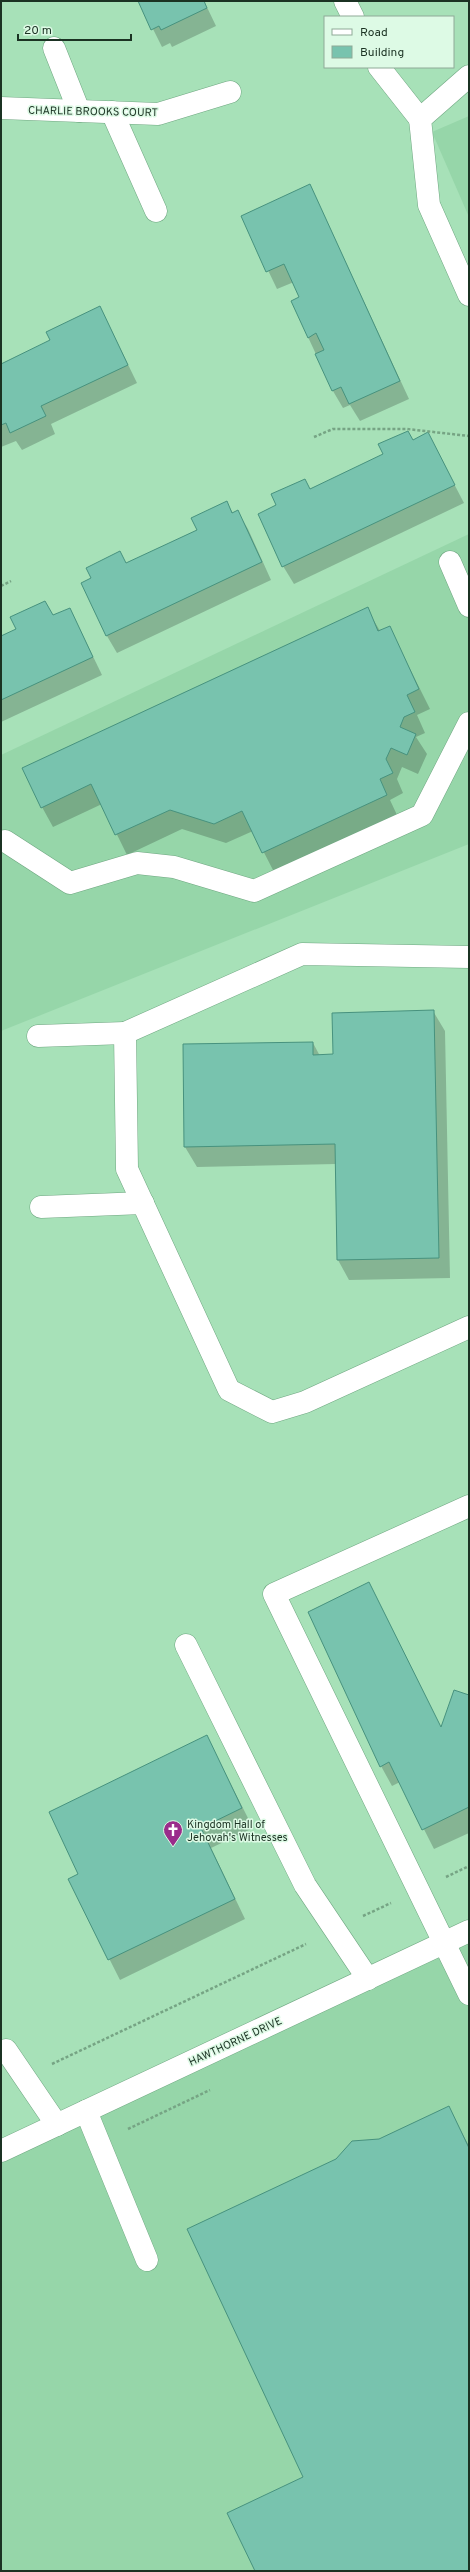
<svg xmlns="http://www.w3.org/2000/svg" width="470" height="2572" viewBox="0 0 470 2572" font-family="Overpass,sans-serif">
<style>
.built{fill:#96d6a9}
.shadow{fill:#0003}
.building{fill:#78c3ae;stroke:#47927e}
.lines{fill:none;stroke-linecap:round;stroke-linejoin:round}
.minor-casing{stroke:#6fa781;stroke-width:23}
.path{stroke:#76a484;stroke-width:2.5;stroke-dasharray:3 2;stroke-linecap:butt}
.minor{stroke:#fff;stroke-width:22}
.labels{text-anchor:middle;stroke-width:3;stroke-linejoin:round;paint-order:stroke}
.street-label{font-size:11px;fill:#1b3223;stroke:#ddfae5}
.poi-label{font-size:11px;fill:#1b3223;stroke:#ddfae5;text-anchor:start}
</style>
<rect width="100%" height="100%" fill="#a7e1b8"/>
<!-- built -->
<g class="built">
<path d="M469 116V217L432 132Z"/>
<path d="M469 534V844L1 1031V755Z"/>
<path d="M469 1931V2571H1V2151Z"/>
</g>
<!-- shadow -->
<g class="shadow">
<path d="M139 1H204L216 26 172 47 170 43 162 47Z"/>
<path d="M310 185 409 399 360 421 350 405 343 408 333 391 308 337 301 298 294 282 277 289 242 216Z"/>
<path d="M100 307 137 383 51 424 55 434 22 450 16 441 1 447V365L52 341Z"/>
<path d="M428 434 464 503 294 584 283 566 310 490Z"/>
<path d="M227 503 233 513 237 511 248 529 271 580 117 653 107 636 126 564 198 530Z"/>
<path d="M70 609 102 675 1 722V637Z"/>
<path d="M367 609 380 631 389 627 430 709 417 715 425 733 416 737 427 754 418 774 402 767 397 779 403 793 390 800 397 815 274 872 253 831 226 843 182 829 127 855 102 804 53 827 42 807Z"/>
<path d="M433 1011 445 1031 450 1278 349 1280 338 1260 336 1164 197 1167 185 1147 313 1043 320 1056 334 1055Z"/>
<path d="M369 1583 441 1728 469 1696V1833L434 1849 400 1782 392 1786 381 1766Z"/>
<path d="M207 1737 253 1828 211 1848 245 1919 120 1980 69 1879 80 1874Z"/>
<path d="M449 2107 469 2146V2571H256L305 2478 379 2140Z"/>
</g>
<!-- building -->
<g class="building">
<path d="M138 1H204L207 8 161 30 159 26 151 30Z"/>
<path d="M310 184 400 381 349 404 341 387 332 391 315 354 324 350 316 333 308 338 291 301 299 297 284 264 266 272 241 216Z"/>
<path d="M100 306 128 365 41 406 46 416 10 433 6 423 1 425V364L50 340 46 332Z"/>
<path d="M408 431 413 440 428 432 455 485 282 567 258 514 276 505 271 494 305 479 310 489 383 454 378 444Z"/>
<path d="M227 501 232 513 238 510 262 562 106 636 81 583 91 578 86 568 120 551 126 563 197 530 191 518Z"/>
<path d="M45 601 53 615 70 608 93 657 1 700V636L16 629 10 617Z"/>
<path d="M368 607 378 631 390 626 419 689 407 695 415 712 404 717 400 727 416 734 407 755 391 748 386 759 393 773 380 779 387 795 262 853 242 811 214 824 170 810 115 835 91 784 41 808 22 768Z"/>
<path d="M434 1010 439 1258 337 1260 335 1144 184 1147 183 1044 313 1042V1055L333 1054 332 1013Z"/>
<path d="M369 1582 441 1727 454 1690 469 1695V1807L422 1830 389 1762 380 1767 308 1612Z"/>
<path d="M207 1735 242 1808 201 1828 235 1899 108 1960 68 1879 78 1874 49 1812Z"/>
<path d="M449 2106 469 2148V2571H255L227 2513 303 2477 187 2229 336 2159 352 2141 379 2139Z"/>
</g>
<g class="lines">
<!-- minor casing -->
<g class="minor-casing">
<g id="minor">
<path d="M345 1 353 17"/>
<path d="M54 48 79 111"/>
<path d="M379 67 420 119"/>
<path d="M469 76 420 119 429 205 469 295"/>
<path d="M1 108 158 114 230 92"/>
<path d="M112 112 156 211"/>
<path d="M450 562 469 606"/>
<path d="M5 841 70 883 137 863 174 867 254 891 422 815 469 723"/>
<path d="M469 957 302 954 125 1033 127 1169 229 1390 272 1412 305 1402 469 1327"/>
<path d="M38 1036 125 1033"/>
<path d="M41 1207 143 1203"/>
<path d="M469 1506 274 1594 469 1994"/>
<path d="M186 1645 305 1885 368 1979"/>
<path d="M6 2050 57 2125"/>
<path d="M86 2111 147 2260"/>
<path d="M1 2151 469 1931"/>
</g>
</g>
<!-- path -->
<g class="path">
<path d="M314 437 333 429H407L469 436"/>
<path d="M1 586 11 581"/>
<path d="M446 1877 469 1866"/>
<path d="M363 1916 391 1903"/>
<path d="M52 2064 306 1944"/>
<path d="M128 2129 210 2090"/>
</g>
<!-- minor -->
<use href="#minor" class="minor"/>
</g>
<!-- icons -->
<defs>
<g id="church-pin" transform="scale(1)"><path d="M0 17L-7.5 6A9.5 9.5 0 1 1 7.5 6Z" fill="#9a2c8b" stroke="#ddfae5"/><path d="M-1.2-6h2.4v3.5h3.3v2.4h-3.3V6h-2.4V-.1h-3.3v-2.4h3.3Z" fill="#fff"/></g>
</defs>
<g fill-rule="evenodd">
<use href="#church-pin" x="173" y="1830"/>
</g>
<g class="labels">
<!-- street labels -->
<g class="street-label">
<text transform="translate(93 111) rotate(1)" y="4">CHARLIE BROOKS COURT</text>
<text transform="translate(235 2041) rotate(-25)" y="4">HAWTHORNE DRIVE</text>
</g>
<!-- poi labels -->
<g class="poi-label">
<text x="187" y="1828">Kingdom Hall of<tspan x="187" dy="13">Jehovah's Witnesses</tspan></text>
</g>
</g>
<!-- border -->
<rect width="470" height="2572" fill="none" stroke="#1b3223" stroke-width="4"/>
<!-- legend -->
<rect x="324" y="16" width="130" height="52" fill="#ddfae5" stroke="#8faa97"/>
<rect x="332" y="29" width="20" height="6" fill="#ffffff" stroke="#8faa97"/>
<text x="360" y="36" font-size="12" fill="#1b3223">Road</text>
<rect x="332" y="46" width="20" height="12" fill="#78c3ae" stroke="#8faa97"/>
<text x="360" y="56" font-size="12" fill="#1b3223">Building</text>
<!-- scale -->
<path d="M18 34v6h113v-6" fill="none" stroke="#1b3223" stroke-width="2"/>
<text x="24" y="34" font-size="12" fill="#1b3223" stroke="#ddfae5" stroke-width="3" paint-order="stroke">20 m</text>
</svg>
